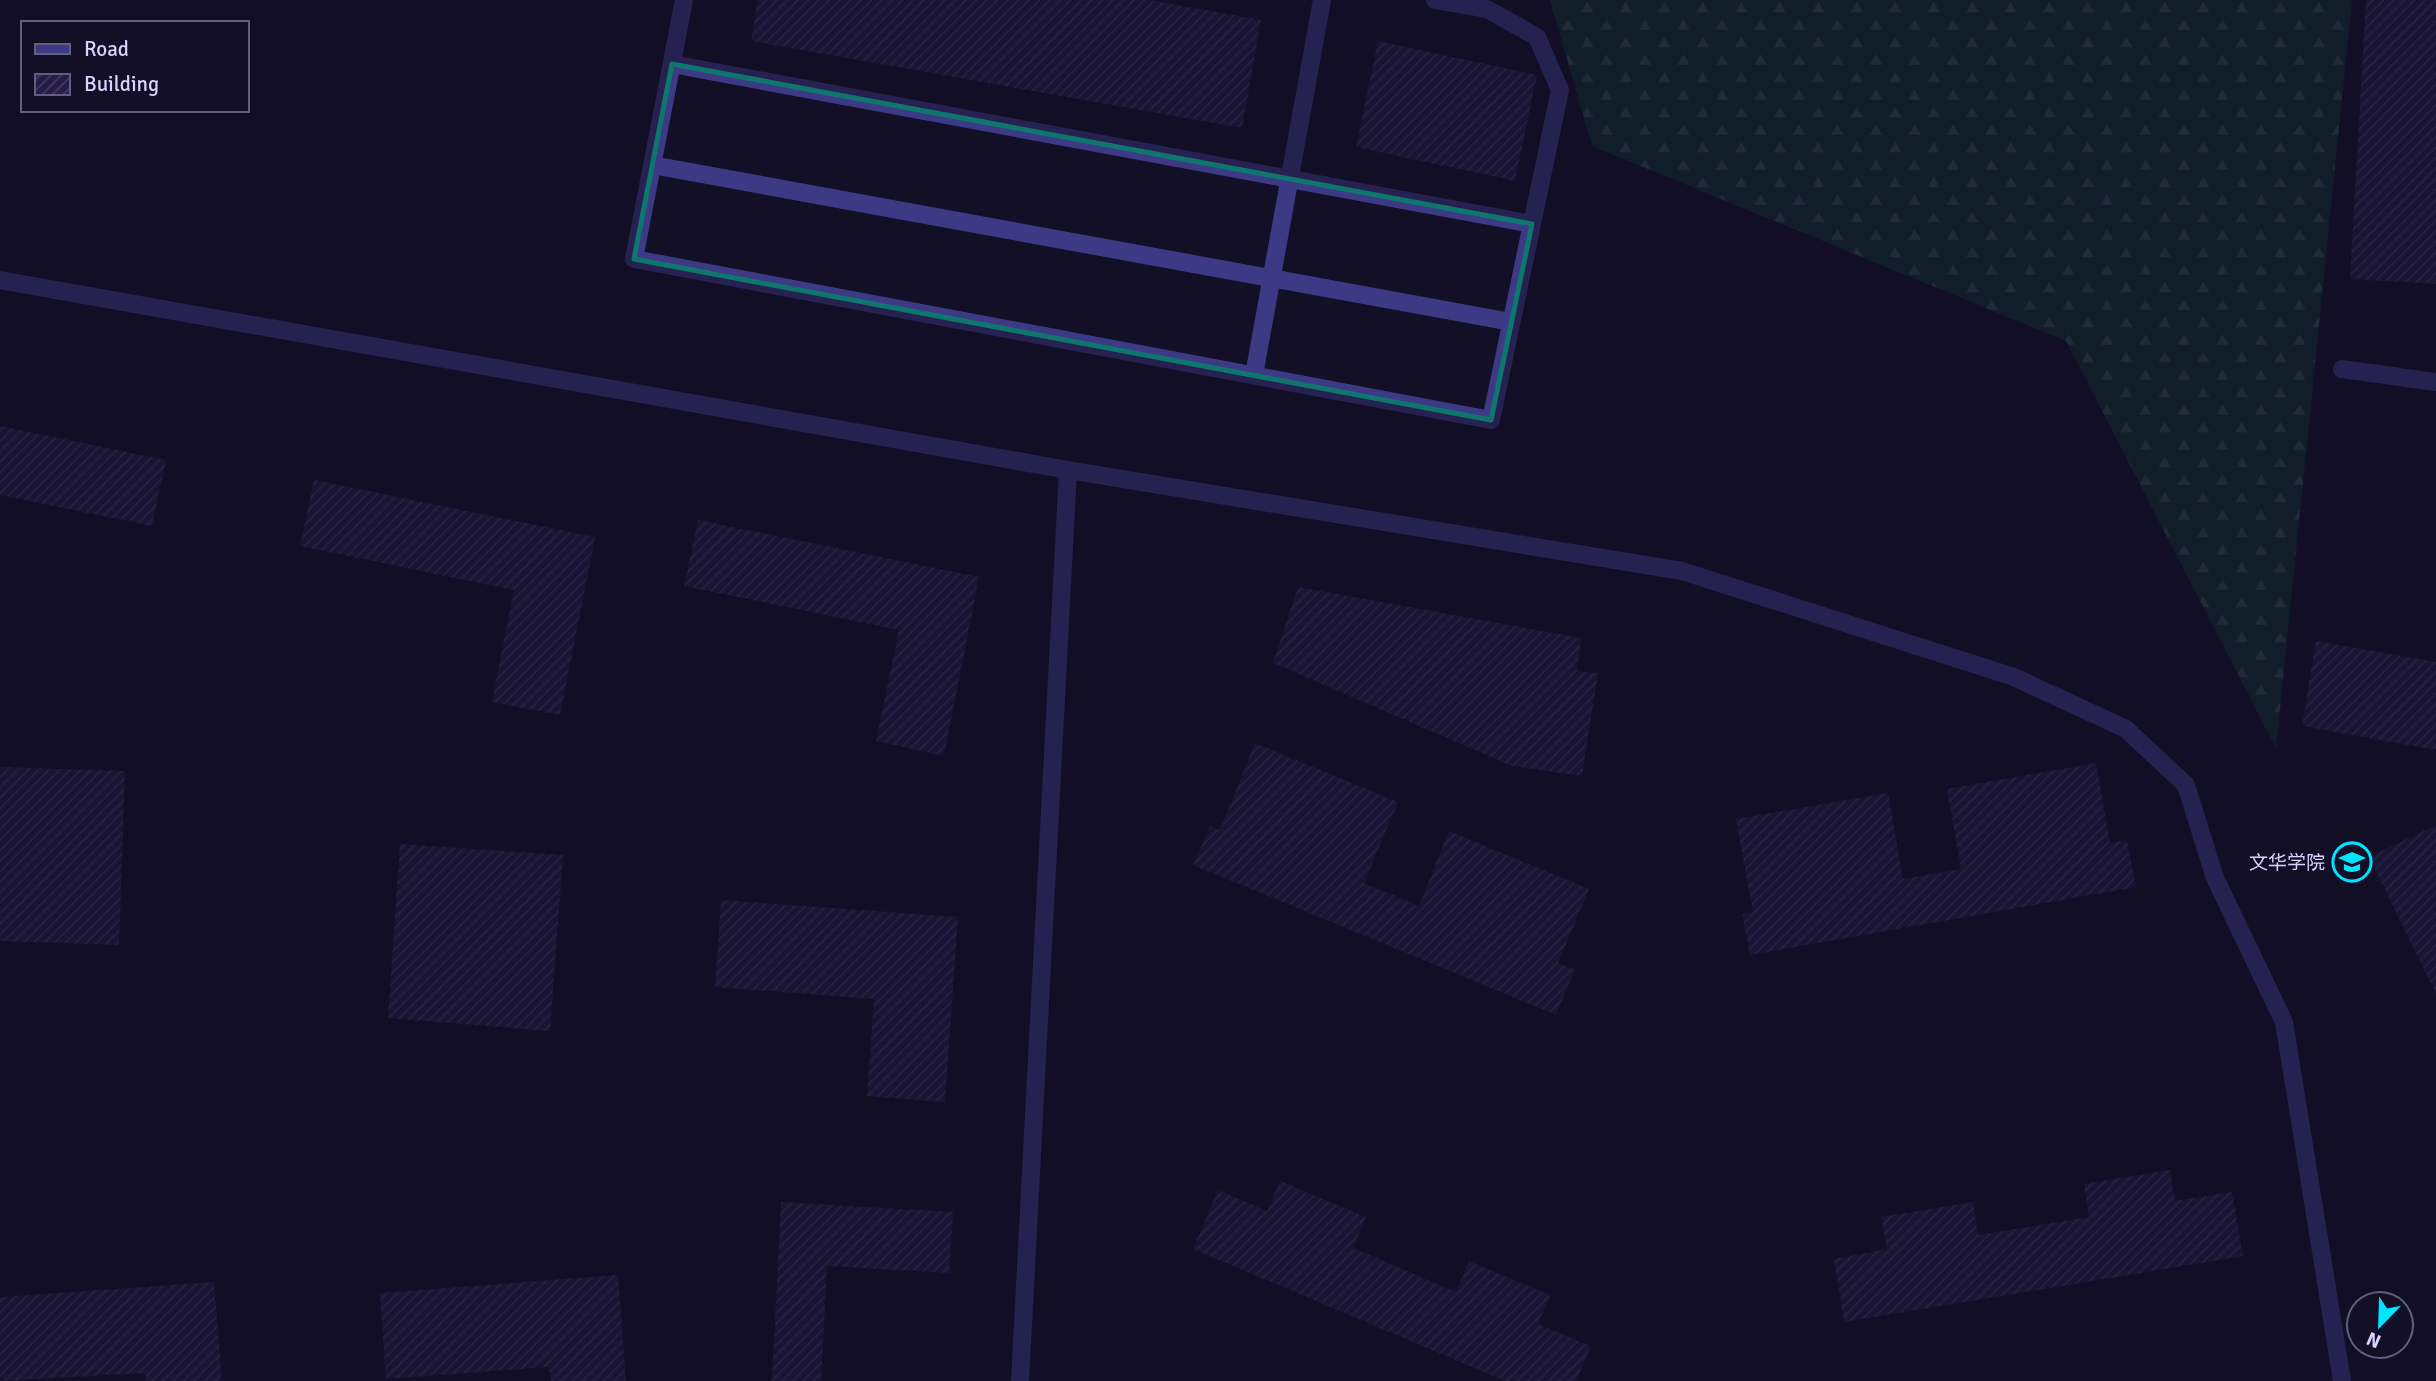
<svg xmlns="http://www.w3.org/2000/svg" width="2436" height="1381" viewBox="0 0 2436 1381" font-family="Signika,'Noto Sans SC',sans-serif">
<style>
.forest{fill:url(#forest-firs)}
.building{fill:url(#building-hatch)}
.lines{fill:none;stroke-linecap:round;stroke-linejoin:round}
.minor{stroke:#3d3a85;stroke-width:18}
.marked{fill:none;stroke:#0f766e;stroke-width:5;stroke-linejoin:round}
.labels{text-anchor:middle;stroke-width:5;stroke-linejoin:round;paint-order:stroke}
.poi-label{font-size:19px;fill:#d9d4ff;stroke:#130f26;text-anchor:end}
</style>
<defs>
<pattern id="forest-firs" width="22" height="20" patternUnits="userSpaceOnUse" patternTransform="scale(1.75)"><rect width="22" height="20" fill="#12302f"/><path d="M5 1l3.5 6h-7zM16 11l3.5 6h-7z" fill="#344d4e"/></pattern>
<pattern id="building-hatch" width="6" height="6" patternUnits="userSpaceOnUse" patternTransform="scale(1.75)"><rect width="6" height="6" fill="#241b47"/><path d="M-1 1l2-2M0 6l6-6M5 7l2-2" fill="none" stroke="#433b63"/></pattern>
</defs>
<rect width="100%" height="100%" fill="#130f26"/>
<!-- forest -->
<path class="forest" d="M1550 0H2352L2276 748 2066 341 1592 146Z"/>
<!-- building -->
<g class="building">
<path d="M758 0H1150L1261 20 1242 128 751 41Z"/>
<path d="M2366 0H2436V284L2350 279Z"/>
<path d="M1378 41 1537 75 1515 181 1356 147Z"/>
<path d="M0 426 166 460 152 526 0 495Z"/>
<path d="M314 480 595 537 560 715 492 702 514 590 300 546Z"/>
<path d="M698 520 979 577 944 756 876 741 899 630 684 586Z"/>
<path d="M1298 587 1581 638 1577 671 1598 673 1582 776 1512 766 1273 663Z"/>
<path d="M2316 641 2436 662V750L2302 726Z"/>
<path d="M1255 743 1398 802 1364 883 1419 906 1449 831 1589 889 1558 963 1575 970 1556 1015 1193 865 1210 826 1220 830Z"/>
<path d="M2096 763 2110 843 2127 840 2136 887 1750 955 1742 914 1753 912 1736 819 1888 793 1903 879 1961 869 1947 789Z"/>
<path d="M0 767 125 771 119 945 0 941Z"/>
<path d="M2436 825V994L2369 857Z"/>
<path d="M400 844 563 855 550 1031 388 1018Z"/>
<path d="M721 900 958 917 945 1102 867 1096 874 999 715 987Z"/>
<path d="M2170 1170 2175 1201 2232 1192 2243 1256 1844 1322 1834 1259 1887 1249 1881 1217 1973 1202 1978 1235 2089 1217 2084 1184Z"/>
<path d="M1280 1181 1366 1217 1353 1248 1456 1292 1469 1261 1550 1295 1538 1324 1591 1346 1576 1381H1505L1193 1249 1218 1190 1267 1211Z"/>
<path d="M781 1202 953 1212 949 1273 827 1266 821 1381H772Z"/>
<path d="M618 1275 626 1381H551L549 1367 386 1379 380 1293Z"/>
<path d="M214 1282 222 1381H146L145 1373 0 1381V1297Z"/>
</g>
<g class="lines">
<!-- minor -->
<g class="minor">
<path d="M684 0 634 259 1491 420 1560 90 1537 37 1487 9 1435 0"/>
<path d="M672 64 1532 224"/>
<path d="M652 165 1511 322"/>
<path d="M0 280 1068 470 1682 571 2014 677 2126 729 2186 785 2215 878 2284 1022 2342 1381"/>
<path d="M2342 369 2436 382"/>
<path d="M1254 375 1322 0"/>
<path d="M1020 1381 1068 470"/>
</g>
</g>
<!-- marked area -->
<path d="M0 0H2436V1381H0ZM672 64 1532 224 1491 420 634 259Z" fill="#130f26" fill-opacity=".55" fill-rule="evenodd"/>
<path class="marked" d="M672 64 1532 224 1491 420 634 259Z"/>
<!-- icons -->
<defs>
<g id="university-ring" transform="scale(2.0125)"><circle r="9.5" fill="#130f26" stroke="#00e5ff" stroke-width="1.5"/><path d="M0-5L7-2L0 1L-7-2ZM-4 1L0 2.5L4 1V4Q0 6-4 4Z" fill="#00e5ff"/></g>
</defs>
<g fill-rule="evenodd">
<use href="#university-ring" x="2352" y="862"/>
</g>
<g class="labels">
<!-- poi labels -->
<g class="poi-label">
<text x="2325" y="869">文华学院</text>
</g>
</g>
<!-- legend -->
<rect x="21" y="21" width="228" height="91" fill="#130f26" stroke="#625e7d" stroke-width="2"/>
<rect x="35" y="44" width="35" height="10" fill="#3d3a85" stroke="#625e7d" stroke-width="2"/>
<text x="84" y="56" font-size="21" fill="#d9d4ff">Road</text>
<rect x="35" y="74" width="35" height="21" fill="url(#building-hatch)" stroke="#625e7d" stroke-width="2"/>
<text x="84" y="91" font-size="21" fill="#d9d4ff">Building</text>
<!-- north arrow -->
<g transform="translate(2380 1325) rotate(203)"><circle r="33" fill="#130f26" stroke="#625e7d" stroke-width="2"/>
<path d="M0-5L12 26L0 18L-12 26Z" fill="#00e5ff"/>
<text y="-10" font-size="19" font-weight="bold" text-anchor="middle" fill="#d9d4ff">N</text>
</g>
</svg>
